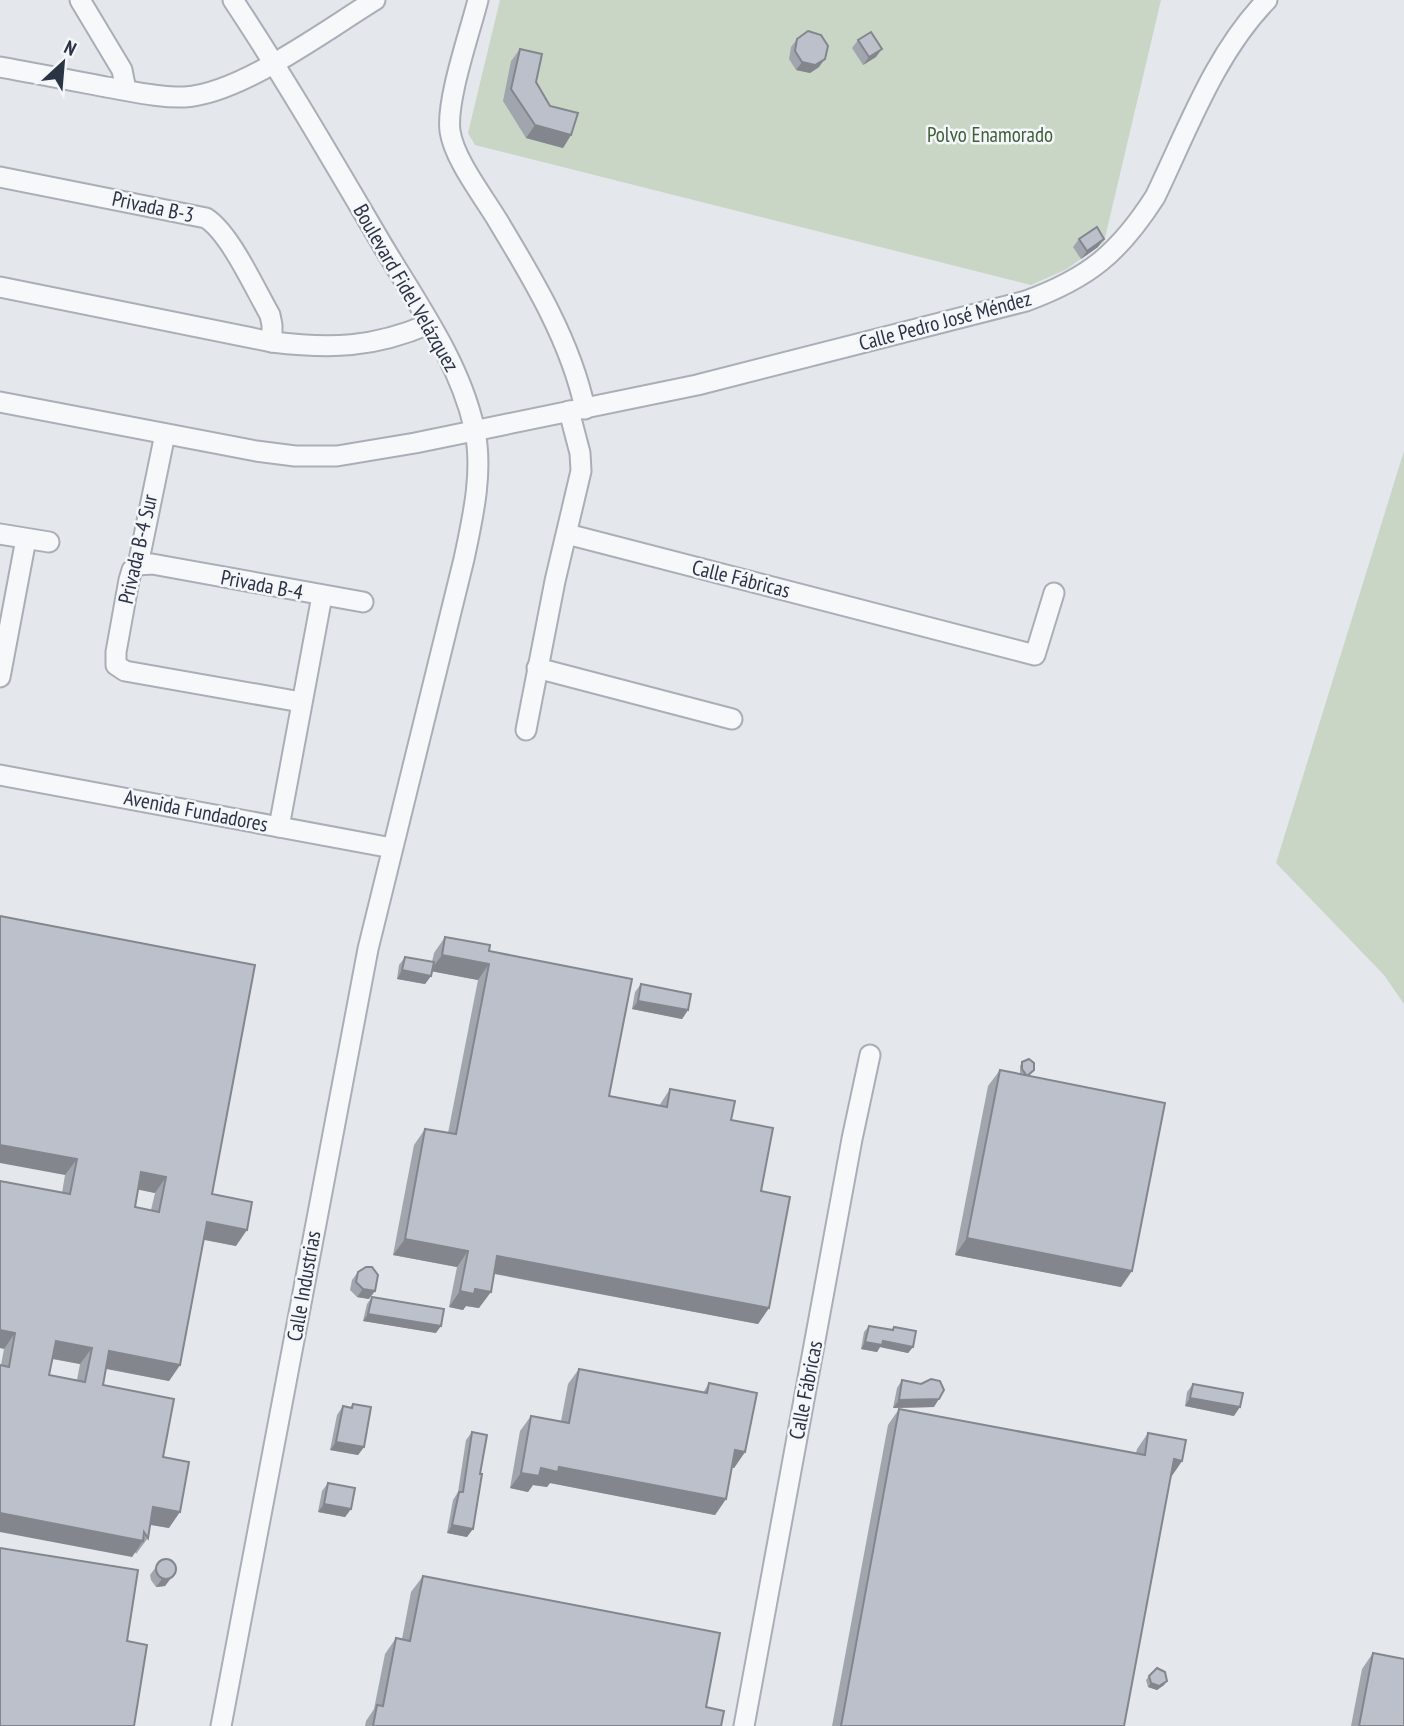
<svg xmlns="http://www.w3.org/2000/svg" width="1404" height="1726" viewBox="0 0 1404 1726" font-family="'PT Sans Narrow',sans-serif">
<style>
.green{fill:#c9d6c5}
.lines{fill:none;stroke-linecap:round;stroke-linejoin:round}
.minor-casing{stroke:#a9aeb7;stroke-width:23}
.minor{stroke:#f7f8fa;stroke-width:19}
.wall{fill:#a1a5ae;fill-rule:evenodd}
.shaded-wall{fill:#83868d}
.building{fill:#bbc0ca;stroke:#83868d;stroke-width:2;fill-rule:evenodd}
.labels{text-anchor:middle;stroke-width:5;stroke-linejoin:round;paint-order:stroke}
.park-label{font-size:21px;fill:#3f6138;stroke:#f4f6f9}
.street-label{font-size:21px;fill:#2b3445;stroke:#f4f6f9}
</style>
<rect width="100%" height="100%" fill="#e4e7ec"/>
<!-- green -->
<g class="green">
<path d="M500 0H1161L1104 242 1067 269 1031 285 475 145 468 133Z"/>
<path d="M1404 451V1004L1384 975 1276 863Z"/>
</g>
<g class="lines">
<!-- minor casing -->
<g class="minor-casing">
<g id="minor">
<path d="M80 0 122 70 126 90"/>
<path d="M478 0C470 32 446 100 450 131 454 159 483 196 498 221 533 279 571 342 585 409"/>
<path d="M0 67C35 73 70 80 106 87 131 91 159 98 185 97 242 93 326 30 375 0"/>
<path d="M0 177 206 218C230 233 255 289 270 315L272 325V342"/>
<path d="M0 287 272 342C331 349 373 348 429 324"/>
<path d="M0 402 256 451 295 456H337L415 443 697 385 1026 301C1089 278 1119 253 1155 197 1187 131 1215 53 1267 0"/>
<path d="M165 434 138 565 132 570 129 580 116 652V665L125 671 301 702"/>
<path d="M0 534 49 542"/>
<path d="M567 534 1035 655 1054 593"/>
<path d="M138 565 152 564 363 602"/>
<path d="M537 668 732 719"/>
<path d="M0 677 26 539"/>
<path d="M526 730 555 581 581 471 580 453 569 411"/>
<path d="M0 775 392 848"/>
<path d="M279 827 322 596"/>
<path d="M221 1726 368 949 464 559C473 517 484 469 474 427 459 361 417 303 383 246 334 163 286 80 233 0"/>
<path d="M744 1726 852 1139 870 1055"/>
</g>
</g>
<!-- minor -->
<use href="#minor" class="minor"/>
</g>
<!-- wall -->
<g class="wall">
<path d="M797 39 819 67 810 73 796 70 789 59 791 47Z"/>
<path d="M858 40 876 57 863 65 852 48Z"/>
<path d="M520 49 536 82 550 106 571 135 563 148 526 138 503 101 511 61Z"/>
<path d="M1079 239 1098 247 1081 259 1073 247Z"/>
<path d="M0 916 212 1194 236 1246 204 1240 180 1365 169 1381 106 1369 103 1385 163 1457 169 1528 150 1525 148 1538 136 1554 135 1552 132 1557 1 1365 4 1349 62 1193 65 1175ZM138 1189 155 1193 151 1210 135 1207ZM52 1359 80 1364 77 1380 49 1375Z"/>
<path d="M445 937 489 951 609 1096 659 1106 670 1089 731 1120 761 1191 769 1308 758 1324 494 1274 479 1308 466 1306 463 1310 449 1307 457 1267 393 1255 414 1145 425 1129 448 1133 478 980 432 971 431 976 425 984 397 979 399 965 405 957 432 962 434 953Z"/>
<path d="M641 984 688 1010 682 1019 632 1009 635 992Z"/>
<path d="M1022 1062 1034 1070 1029 1076 1121 1287 955 1255 988 1086 1000 1070 1020 1074V1066Z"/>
<path d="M358 1272 369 1299 357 1297 350 1290 352 1280Z"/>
<path d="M372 1297 436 1333 363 1321 367 1304Z"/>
<path d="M869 1326 891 1330 894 1327 913 1347 908 1353 880 1347 877 1352 861 1349 864 1332Z"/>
<path d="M579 1369 703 1393 709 1383 745 1452 734 1468 732 1467 726 1499 715 1515 550 1483 547 1487 533 1485 528 1492 510 1488 520 1431 531 1416 561 1421 568 1384Z"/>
<path d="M902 1380 934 1407 893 1408 897 1388Z"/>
<path d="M1193 1384 1234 1416 1185 1406 1187 1392Z"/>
<path d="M353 1404 364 1447 358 1455 330 1450 337 1415 343 1406 350 1408Z"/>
<path d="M899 1409 1136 1453 1137 1449 1148 1433 1182 1461 1171 1477 1124 1726H832L888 1425Z"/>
<path d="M472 1432 480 1474 467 1537 447 1533 453 1500 458 1492 466 1440Z"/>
<path d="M328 1483 351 1509 345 1517 318 1512 322 1491Z"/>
<path d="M161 1560 176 1571 165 1586 156 1587 151 1580 150 1575Z"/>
<path d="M423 1576 706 1707 721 1726H365L366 1721 374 1709 385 1654 396 1638 402 1639 411 1592Z"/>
<path d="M1373 1653 1404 1726H1351L1362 1669Z"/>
<path d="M1149 1676 1167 1681 1164 1685 1157 1690 1148 1687 1146 1680Z"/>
</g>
<!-- shaded-wall -->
<g class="shaded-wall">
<path d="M882 49 876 57 863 65 869 57Z"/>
<path d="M825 59 819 67 810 73 796 70 802 62Z"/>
<path d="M535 125 571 135 563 148 526 138Z"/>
<path d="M1104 239 1098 247 1081 259 1087 251Z"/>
<path d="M442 955 489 964 478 980 430 971Z"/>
<path d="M402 970 431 976 425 984 397 979Z"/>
<path d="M638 1001 688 1010 682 1019 632 1009Z"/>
<path d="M0 1145 77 1159 65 1175 0 1163Z"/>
<path d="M141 1172 166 1177 155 1193 130 1188Z"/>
<path d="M207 1222 247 1230 236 1246 196 1238Z"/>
<path d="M967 1238 1132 1271 1121 1287 955 1255Z"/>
<path d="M405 1239 468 1251 457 1267 393 1255Z"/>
<path d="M497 1256 769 1308 758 1324 486 1272Z"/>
<path d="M363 1289 375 1291 369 1299 357 1297Z"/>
<path d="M475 1289 491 1292 479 1308 466 1306 463 1310 449 1307 460 1291Z"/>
<path d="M368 1314 441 1326 436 1333 363 1321Z"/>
<path d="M0 1330 15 1333 4 1349 0 1348Z"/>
<path d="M56 1341 92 1348 80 1364 44 1357Z"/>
<path d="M883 1341 913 1347 908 1353 880 1347 877 1352 861 1349 865 1342Z"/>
<path d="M109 1351 180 1365 169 1381 98 1367Z"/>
<path d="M1190 1398 1240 1407 1234 1416 1185 1406Z"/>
<path d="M939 1399 934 1407 893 1408 899 1400Z"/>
<path d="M336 1442 364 1447 358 1455 330 1450Z"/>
<path d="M735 1450 745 1452 734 1468 724 1466Z"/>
<path d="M1174 1459 1182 1461 1171 1477Z"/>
<path d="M559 1467 726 1499 715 1515 550 1483 547 1487 533 1485 528 1492 510 1488 521 1473 541 1468Z"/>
<path d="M324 1504 351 1509 345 1517 318 1512Z"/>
<path d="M153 1507 180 1512 169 1528 142 1523Z"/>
<path d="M0 1513 143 1541 132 1557 0 1532Z"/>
<path d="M452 1525 473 1529 467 1537 447 1533Z"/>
<path d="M171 1578 165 1586 156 1587 162 1579Z"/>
<path d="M1167 1681 1164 1685 1157 1690 1148 1687 1151 1683Z"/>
</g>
<!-- building -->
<g class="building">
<path d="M808 31 821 35 828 46 825 59 815 65 802 62 795 51 797 39Z"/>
<path d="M871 32 882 49 869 57 858 40Z"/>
<path d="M520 49 542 54 536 82 550 106 578 113 571 135 535 125 511 89Z"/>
<path d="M1097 227 1104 239 1087 251 1079 239Z"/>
<path d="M0 916 255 965 212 1194 252 1202 247 1230 207 1222 180 1365 109 1351 103 1385 174 1399 163 1457 189 1462 180 1512 153 1507 148 1538 144 1532 143 1541 0 1513V1365L9 1367 15 1333 0 1330V1181L70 1194 77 1159 0 1145ZM141 1172 166 1177 159 1212 135 1207ZM56 1341 92 1348 85 1382 49 1375Z"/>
<path d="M445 937 490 945 489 951 632 979 609 1096 667 1107 670 1089 735 1101 731 1120 773 1128 761 1191 790 1197 769 1308 497 1256 491 1292 475 1289 474 1294 460 1291 468 1251 405 1239 425 1129 456 1134 489 964 442 955Z"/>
<path d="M405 957 434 962 431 976 402 970Z"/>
<path d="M641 984 691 994 688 1010 638 1001Z"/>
<path d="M1029 1059 1034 1063V1070L1027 1076 1022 1069V1062Z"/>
<path d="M1000 1070 1165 1103 1132 1271 967 1238Z"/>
<path d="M366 1267H372L378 1275 375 1291 363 1289 356 1282 358 1272Z"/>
<path d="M372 1297 444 1309 441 1326 368 1314Z"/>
<path d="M869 1326 893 1330 894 1327 916 1331 913 1347 883 1341 882 1345 865 1342Z"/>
<path d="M579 1369 707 1393 709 1383 757 1393 745 1452 735 1450 726 1499 559 1467 558 1472 541 1468 539 1476 521 1473 531 1416 569 1423Z"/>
<path d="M931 1379 940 1381 944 1390 939 1399 899 1400 902 1380 921 1384Z"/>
<path d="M1193 1384 1243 1393 1240 1407 1190 1398Z"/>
<path d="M353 1404 371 1407 364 1447 336 1442 343 1406 352 1408Z"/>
<path d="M899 1409 1145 1455 1148 1433 1186 1440 1182 1461 1174 1459 1124 1726H841Z"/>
<path d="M472 1432 487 1435 480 1474H482L473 1529 452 1525 459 1492H463Z"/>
<path d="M328 1483 355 1488 351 1509 324 1504Z"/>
<path d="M0 1548 138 1570 127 1641 147 1645 134 1726H0Z"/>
<circle cx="166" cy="1569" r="10"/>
<path d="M423 1576 720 1633 706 1707 724 1711 721 1726H373L377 1705 383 1706 396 1638 410 1641Z"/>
<path d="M1373 1653 1404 1659V1726H1359Z"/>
<path d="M1157 1668 1165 1672 1167 1681 1159 1686 1151 1683 1149 1676Z"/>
</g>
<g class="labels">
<!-- park labels -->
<g class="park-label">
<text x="990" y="142">Polvo Enamorado</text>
</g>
<!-- street labels -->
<g class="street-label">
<text transform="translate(153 207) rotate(12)" y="7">Privada B-3</text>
<text transform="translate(406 288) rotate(60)" y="7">Boulevard Fidel Velázquez</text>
<text transform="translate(945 321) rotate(-15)" y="7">Calle Pedro José Méndez</text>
<text transform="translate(138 549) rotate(-77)" y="7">Privada B-4 Sur</text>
<text transform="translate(741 579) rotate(14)" y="7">Calle Fábricas</text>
<text transform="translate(262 585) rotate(11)" y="7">Privada B-4</text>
<text transform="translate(196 811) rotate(11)" y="7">Avenida Fundadores</text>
<text transform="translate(304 1286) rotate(-80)" y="7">Calle Industrias</text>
<text transform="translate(806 1390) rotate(-79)" y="7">Calle Fábricas</text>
</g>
</g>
<!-- north arrow -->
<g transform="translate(63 63) rotate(26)" stroke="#f4f6f9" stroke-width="5" paint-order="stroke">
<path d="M0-5L12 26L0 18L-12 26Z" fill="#2b3445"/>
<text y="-10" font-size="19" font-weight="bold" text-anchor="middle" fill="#2b3445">N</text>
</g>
</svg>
